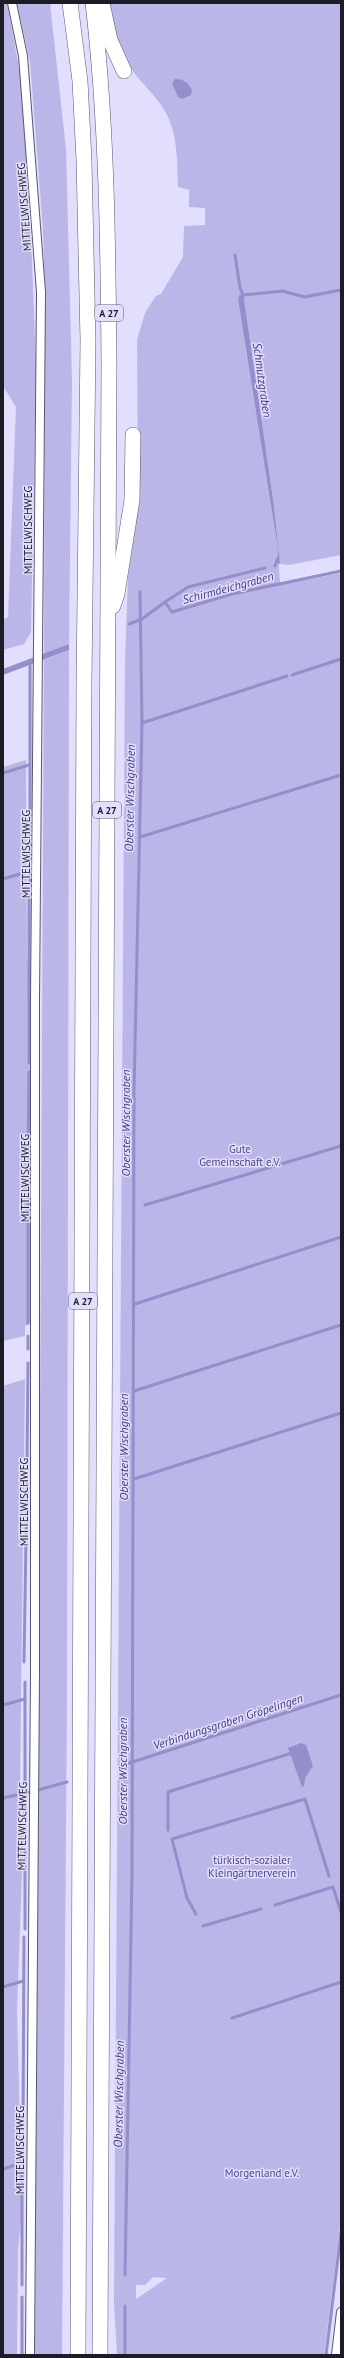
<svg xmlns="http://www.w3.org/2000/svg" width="344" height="2358" viewBox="0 0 344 2358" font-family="'PT Sans',sans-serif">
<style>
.green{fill:#bab6e7;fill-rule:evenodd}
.water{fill:#948ecb}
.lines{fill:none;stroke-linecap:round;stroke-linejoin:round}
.stream{stroke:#948ecb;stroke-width:3}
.minor-casing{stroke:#595770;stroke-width:10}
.motorway-casing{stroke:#595770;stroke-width:16}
.minor{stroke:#fff;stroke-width:8}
.motorway{stroke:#fff;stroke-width:15}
.labels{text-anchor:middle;stroke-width:3;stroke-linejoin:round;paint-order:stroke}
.shield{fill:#e1dffd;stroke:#575666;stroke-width:1}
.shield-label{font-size:10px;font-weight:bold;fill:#1c1b26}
.street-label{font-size:11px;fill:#1c1b26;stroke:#e1dffd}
.park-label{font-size:11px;fill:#50438e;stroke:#e1dffd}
.water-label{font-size:12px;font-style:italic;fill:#453681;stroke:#e1dffd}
</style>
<rect width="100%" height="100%" fill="#e1dffd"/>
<!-- green -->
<g class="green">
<path d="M3 3H7L22 84 32 262 36 364 31 632 24 644 3 650V620L8 617 16 407 3 386Z"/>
<path d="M17 3H50L66 149 72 379 69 644 44 654 45 298 43 230 30 61Z"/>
<path d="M107 3H341V555L289 565 280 564 274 506 244 299 240 295 278 549 280 585 341 573V2220L324 2355H117L114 2302 125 660 128 577 136 522 138 484 137 340 145 313 156 296 161 294 183 257 184 226 205 225V208L189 207V190L178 187C177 163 178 137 167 115 159 99 146 88 135 74 119 52 112 29 107 3ZM153 2277 167 2278 136 2299V2285H145Z"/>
<path d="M69 650 67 1695 62 2355H35L44 660Z"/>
<path d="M26 760 27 961 33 962 30 1323 25 1326V1336L3 1341V767Z"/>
<path d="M25 1379 20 1786 23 1845 17 2010 22 2207 18 2250 17 2355H3V1386Z"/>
</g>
<!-- water -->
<g class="water">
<path d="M175 79C185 79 188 83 192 90L191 95 182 99 178 97 172 83Z"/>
<path d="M240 294 244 299 274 506 280 564 278 563V549L238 298Z"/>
<path d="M69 644V650L3 675V669Z"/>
<path d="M301 1743 306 1745 313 1766 305 1778 304 1786 302 1787 288 1748Z"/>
</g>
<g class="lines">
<!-- stream -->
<g class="stream">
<path d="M235 255 240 288 243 295"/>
<path d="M242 299 243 295 283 291 304 297 341 290"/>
<path d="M275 566 278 558"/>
<path d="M165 602 188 587 265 568"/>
<path d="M129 624 142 619 165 602 172 612 232 594 341 571"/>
<path d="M292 675 341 659"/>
<path d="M142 723 287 676"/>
<path d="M3 773 29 765"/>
<path d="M140 837 341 775"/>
<path d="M3 879 30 871"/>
<path d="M30 884V663"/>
<path d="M29 1063V895"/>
<path d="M28 1157 29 1072"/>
<path d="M145 1205 341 1146"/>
<path d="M135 1304 341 1237"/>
<path d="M28 1323V1166"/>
<path d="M28 1336V1349"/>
<path d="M134 1391 341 1325"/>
<path d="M27 1463 28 1363"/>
<path d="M134 1479 341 1413"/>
<path d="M24 1662 27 1478"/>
<path d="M25 1682V1843"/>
<path d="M3 1705 25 1699"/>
<path d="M120 1766 341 1695"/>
<path d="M38 1790 67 1782"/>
<path d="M3 1798 29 1792"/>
<path d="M168 1830V1792L292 1753"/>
<path d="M275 1905 333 1887 341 1912"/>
<path d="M196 1914 187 1898 172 1839 305 1799 329 1876"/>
<path d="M203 1926 261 1909"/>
<path d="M25 1929V1851"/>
<path d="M3 1987 23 1981"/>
<path d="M232 2018 341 1982"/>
<path d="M23 2130 24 1937"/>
<path d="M3 2169 22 2163"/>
<path d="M125 2275 132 1875 134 1091 142 723 140 592"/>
<path d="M22 2285V2138"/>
<path d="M22 2297V2355"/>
<path d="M125 2306V2355"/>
<path d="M326 2355 341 2233"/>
</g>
<!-- minor casing -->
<g class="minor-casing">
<g id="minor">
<path d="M12 3 23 56 41 292 35 1000V1673L30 2355"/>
<path d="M336 2355 341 2312"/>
</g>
</g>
<!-- motorway casing -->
<g class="motorway-casing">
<g id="motorway">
<path d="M70 3 80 81 84 160 88 341 84 684 78 2355"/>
<path d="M93 3C107 123 108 243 109 363L100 2355"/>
<path d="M102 3 110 40 124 71"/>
<path d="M113 606 117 594 132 500 133 435"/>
</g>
</g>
<!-- minor -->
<use href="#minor" class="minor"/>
<!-- motorway -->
<use href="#motorway" class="motorway"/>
</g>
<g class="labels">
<!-- shield labels -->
<g class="shield">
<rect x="95" y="305" width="28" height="16" rx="3"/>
<rect x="93" y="802" width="28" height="16" rx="3"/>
<rect x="69" y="1293" width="28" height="16" rx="3"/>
</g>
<g class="shield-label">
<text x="109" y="317">A 27</text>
<text x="107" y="814">A 27</text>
<text x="83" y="1305">A 27</text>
</g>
<!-- street labels -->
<g class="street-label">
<text transform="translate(24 207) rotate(-94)" y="4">MITTELWISCHWEG</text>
<text transform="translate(28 530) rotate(-90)" y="4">MITTELWISCHWEG</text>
<text transform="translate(26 854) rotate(-90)" y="4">MITTELWISCHWEG</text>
<text transform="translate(25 1178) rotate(-90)" y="4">MITTELWISCHWEG</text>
<text transform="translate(24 1502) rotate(-90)" y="4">MITTELWISCHWEG</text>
<text transform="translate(22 1826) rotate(-89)" y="4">MITTELWISCHWEG</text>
<text transform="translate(20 2150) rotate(-90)" y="4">MITTELWISCHWEG</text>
</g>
<!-- park labels -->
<g class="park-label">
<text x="240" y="1153">Gute<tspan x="240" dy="13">Gemeinschaft e.V.</tspan></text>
<text x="252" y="1864">türkisch-sozialer<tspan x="252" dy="13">Kleingärtnerverein</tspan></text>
<text x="262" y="2177">Morgenland e.V.</text>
</g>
<!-- water labels -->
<g class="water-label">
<text transform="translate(262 380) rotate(82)" y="4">Schmutzgraben</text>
<text transform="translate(228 588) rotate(-15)" y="4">Schirmdeichgraben</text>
<text transform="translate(130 798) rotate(-89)" y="4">Oberster Wischgraben</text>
<text transform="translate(126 1123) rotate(-90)" y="4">Oberster Wischgraben</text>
<text transform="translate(124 1447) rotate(-90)" y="4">Oberster Wischgraben</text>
<text transform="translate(228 1722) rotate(-18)" y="4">Verbindungsgraben Gröpelingen</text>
<text transform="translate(123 1771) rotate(-90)" y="4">Oberster Wischgraben</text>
<text transform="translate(119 2094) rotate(-89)" y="4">Oberster Wischgraben</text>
</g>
</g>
<!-- border -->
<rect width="344" height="2358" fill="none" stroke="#1c1b26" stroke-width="8"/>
</svg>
